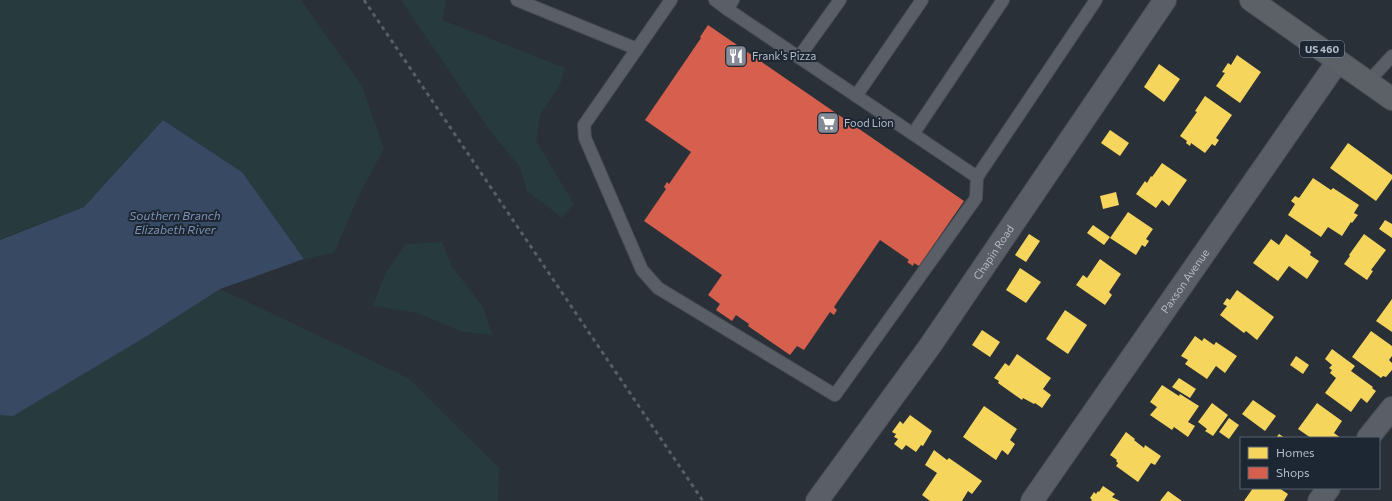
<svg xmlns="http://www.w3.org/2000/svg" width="1392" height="501" viewBox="0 0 1392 501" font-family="Commissioner,sans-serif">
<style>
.green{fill:#273a3e}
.water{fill:#384963}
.homes{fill:#f6d55c}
.shops{fill:#d6604d}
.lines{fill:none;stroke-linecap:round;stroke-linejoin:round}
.service-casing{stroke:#484c53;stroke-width:14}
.minor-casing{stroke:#484c53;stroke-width:24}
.primary-casing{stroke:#484c55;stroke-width:24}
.service{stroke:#5a5e66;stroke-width:12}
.minor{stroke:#5a5e66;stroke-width:22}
.primary{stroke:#5c6168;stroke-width:22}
.rail{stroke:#595d64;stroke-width:3;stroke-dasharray:4 4;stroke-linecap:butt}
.labels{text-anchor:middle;stroke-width:4;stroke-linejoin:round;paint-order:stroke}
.shield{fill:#1d2633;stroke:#878f9c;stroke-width:1}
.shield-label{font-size:10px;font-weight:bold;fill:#b4bcc9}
.poi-label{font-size:11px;fill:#b4bcc9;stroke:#1d2633;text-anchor:start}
.street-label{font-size:11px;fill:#b4bcc9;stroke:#1d2633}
.water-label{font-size:12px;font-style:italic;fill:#7c92b1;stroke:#1d2633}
</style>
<rect width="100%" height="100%" fill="#2a3038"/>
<!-- green -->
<g class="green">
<path d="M0 0H301L362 86 384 149 361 191 334 253 304 259 242 172 163 120 84 207 0 239Z"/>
<path d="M401 0H446L442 20 565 68 560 85 541 113 536 141 574 204 562 218 527 191 520 167 491 132Z"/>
<path d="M442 242 452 267 483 307 492 335 464 332 417 313 373 306 385 274 406 244Z"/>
<path d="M220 289 408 378 499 468 498 501H0V415H13L147 336Z"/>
</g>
<!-- water -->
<path class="water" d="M163 120 242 172 304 259 220 289 147 336 13 416 0 415V240L84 207Z"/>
<!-- homes -->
<g class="homes">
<path d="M1237 55 1261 72 1240 103 1216 86 1225 73 1222 72 1228 63 1231 65Z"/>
<path d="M1159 64 1180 79 1164 102 1144 87Z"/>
<path d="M1205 96 1232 115 1216 138 1219 140 1215 146 1212 144 1205 153 1191 143 1190 146 1186 143 1187 141 1180 136 1197 112 1195 111Z"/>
<path d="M1110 130 1129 143 1120 156 1101 143Z"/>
<path d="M1348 143 1392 175V179L1376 201 1330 168Z"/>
<path d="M1162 163 1187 180 1169 206 1162 200 1156 208 1136 194 1145 181 1147 183 1151 176 1152 177Z"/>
<path d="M1313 178 1331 190 1333 188 1359 205 1354 213 1358 215 1352 223 1351 222 1342 236 1328 227 1321 237 1288 215 1295 204 1291 201 1295 196 1299 198Z"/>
<path d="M1116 192 1119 205 1103 209 1100 196Z"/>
<path d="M1128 212 1153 229 1146 239 1149 241 1145 247 1142 245 1136 255 1110 238Z"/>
<path d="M1385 220 1392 224V238L1379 229Z"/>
<path d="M1093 225 1110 237 1104 245 1087 233Z"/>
<path d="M1029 234 1040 241 1026 262 1015 255Z"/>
<path d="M1286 234 1311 252 1310 255 1319 261 1307 279 1289 266 1278 281 1253 263 1271 239 1279 245Z"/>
<path d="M1364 234 1386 250 1371 270 1373 271 1367 280 1344 264 1350 256 1349 255Z"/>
<path d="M1100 259 1121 274 1109 292 1112 295 1105 305 1076 285 1083 275 1087 278Z"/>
<path d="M1020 268 1041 282 1026 303 1006 290Z"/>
<path d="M1237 290 1274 317 1257 340 1246 331 1244 333 1220 315 1227 306 1223 304 1227 298 1230 300Z"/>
<path d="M1392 299V332L1376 321Z"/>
<path d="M1065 310 1087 325 1068 354 1046 339Z"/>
<path d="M982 330 1000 342 990 357 972 345Z"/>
<path d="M1371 331 1392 346V356L1389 360 1392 363V370L1386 377 1383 376 1381 378 1352 357Z"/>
<path d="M1195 336 1202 341 1204 338 1214 345 1216 342 1237 356 1225 373 1216 366 1207 379 1185 364 1188 360 1181 356Z"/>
<path d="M1332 349 1355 366 1351 371 1373 387 1372 388 1376 391 1367 403 1361 398 1351 412 1325 393 1336 378 1330 373 1332 370 1329 368 1332 365 1325 359Z"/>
<path d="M1017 354 1051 378 1043 389 1051 395 1042 408 1035 403 1034 404 1023 398 1022 400 998 383 999 381 994 378 1005 363 1009 366Z"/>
<path d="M1296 356 1309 365 1303 374 1290 365Z"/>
<path d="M1179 378 1196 389 1190 398 1172 387Z"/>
<path d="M1162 385 1179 396 1180 394 1199 406 1188 422 1195 426 1188 437 1174 427 1172 430 1150 415 1157 407 1150 402Z"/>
<path d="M1253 400 1276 416 1265 431 1242 414Z"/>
<path d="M1212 403 1228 415 1213 436 1205 431 1207 429 1198 422Z"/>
<path d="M1317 403 1342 421 1334 433 1341 438H1311L1298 429Z"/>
<path d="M984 406 1017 429 1010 440 1015 444 1008 455 1002 450 996 460 963 437Z"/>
<path d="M910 415 932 431 923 446 921 445 916 452 906 445 902 450 894 444 898 439 894 437 896 434 892 432 900 421 903 424Z"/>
<path d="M1229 418 1239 425 1229 439 1219 432Z"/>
<path d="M1126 432 1135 439 1134 440 1144 448 1145 445 1161 456 1155 465 1151 463 1138 482 1116 466 1118 463 1116 461 1117 460 1110 455Z"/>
<path d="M1279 434 1285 438H1276Z"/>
<path d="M934 450 947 460 949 458 982 481 972 494 968 491 962 501H930L922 495 937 473 925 465Z"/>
<path d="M1103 486 1115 494 1112 497 1120 501H1091L1092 500 1090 498 1094 492 1096 494 1098 491 1099 492Z"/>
<path d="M1253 488H1279L1288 494 1284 501H1244Z"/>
<path d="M1168 491 1182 501H1160Z"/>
</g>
<!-- shops -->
<path class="shops" d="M708 25 964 201 919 266 914 263 913 266 907 262 909 260 880 240 834 307 837 310 834 315 830 312 804 350 797 346 790 355 748 326 749 324 736 315 732 321 716 310 720 304 708 295 722 275 644 221 666 189 664 187 667 182 669 184 691 152 645 120 701 38 700 37Z"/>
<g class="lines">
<!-- service casing -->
<g class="service-casing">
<g id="service">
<path d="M517 0 637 49"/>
<path d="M671 0 584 125 585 138 642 270 658 288 835 395 976 198 977 177"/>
<path d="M715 0 727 9"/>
<path d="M733 0 727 9 977 177 1096 0"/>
<path d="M799 57 840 0"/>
<path d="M1368 82 1392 56"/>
<path d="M856 96 922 0"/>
<path d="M913 134 1003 0"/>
</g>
</g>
<!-- minor casing -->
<g class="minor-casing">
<g id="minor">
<path d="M1368 438 1392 408"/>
<path id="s1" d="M817 501 930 346 1165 0"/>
<path id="s2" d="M1032 501 1338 61"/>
<path d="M1319 501 1329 488"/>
</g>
</g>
<!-- primary casing -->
<g class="primary-casing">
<path id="primary" d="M1251 0 1392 99"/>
</g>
<!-- service -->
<use href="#service" class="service"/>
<!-- minor -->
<use href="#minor" class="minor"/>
<!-- primary -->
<use href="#primary" class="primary"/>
<!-- rail -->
<path class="rail" d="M364 0 703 501"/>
</g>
<!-- icons -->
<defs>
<g id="restaurant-square" transform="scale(1.15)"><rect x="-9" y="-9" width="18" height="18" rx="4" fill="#848b96" stroke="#1d2633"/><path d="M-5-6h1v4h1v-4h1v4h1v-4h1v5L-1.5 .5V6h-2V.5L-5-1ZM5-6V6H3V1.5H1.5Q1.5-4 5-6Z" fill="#fff"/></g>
<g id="supermarket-square" transform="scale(1.15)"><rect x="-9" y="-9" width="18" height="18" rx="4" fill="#848b96" stroke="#1d2633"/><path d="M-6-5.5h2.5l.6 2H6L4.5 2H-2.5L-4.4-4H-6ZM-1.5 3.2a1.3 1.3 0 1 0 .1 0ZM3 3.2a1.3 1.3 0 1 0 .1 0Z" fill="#fff"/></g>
</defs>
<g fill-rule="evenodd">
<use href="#restaurant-square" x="736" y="56"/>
<use href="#supermarket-square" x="828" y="123"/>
</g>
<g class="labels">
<!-- shield labels -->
<rect class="shield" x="1300" y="41" width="44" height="16" rx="3"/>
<g class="shield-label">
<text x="1322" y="53">US 460</text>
</g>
<!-- poi labels -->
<g class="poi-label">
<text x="752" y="60">Frank's Pizza</text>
<text x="844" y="127">Food Lion</text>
</g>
<!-- street labels -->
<g class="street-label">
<text dy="4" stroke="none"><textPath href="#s1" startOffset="305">Chapin Road</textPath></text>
<text dy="4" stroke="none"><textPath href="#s2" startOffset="268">Paxson Avenue</textPath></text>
</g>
<!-- water labels -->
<g class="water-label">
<text x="175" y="220">Southern Branch<tspan x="175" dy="14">Elizabeth River</tspan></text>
</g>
</g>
<!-- legend -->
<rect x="1240" y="437" width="140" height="52" fill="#1d2633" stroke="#59626f"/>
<rect x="1248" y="447" width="20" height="12" fill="#f6d55c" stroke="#59626f"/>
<text x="1276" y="457" font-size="12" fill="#b4bcc9">Homes</text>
<rect x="1248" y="467" width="20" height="12" fill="#d6604d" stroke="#59626f"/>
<text x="1276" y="477" font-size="12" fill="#b4bcc9">Shops</text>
</svg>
